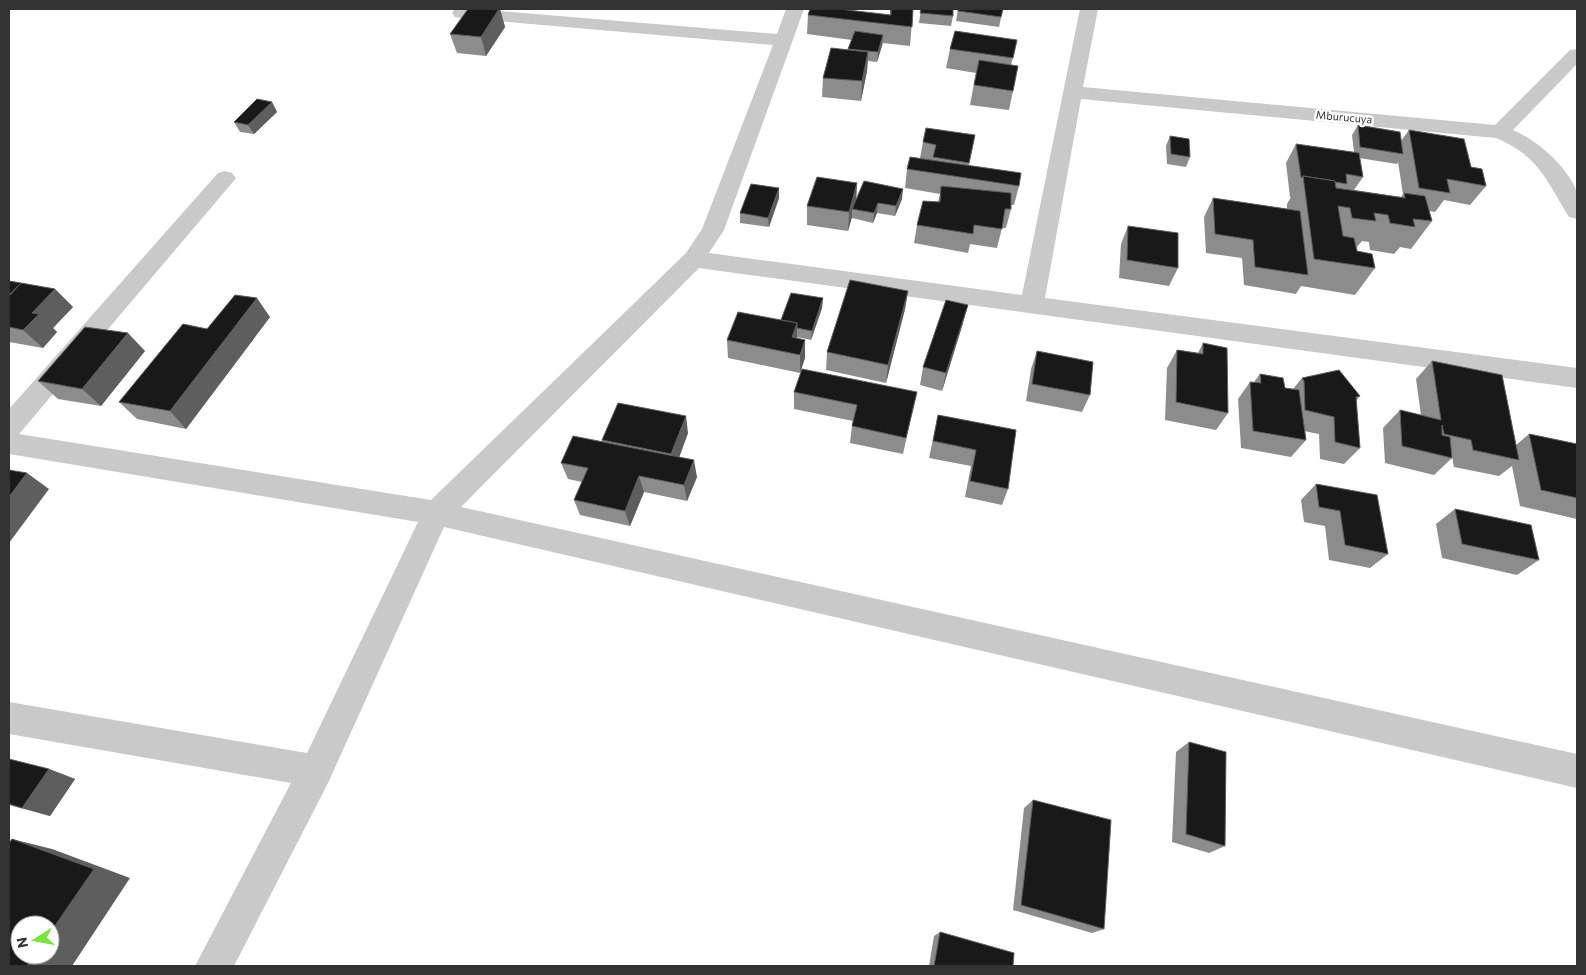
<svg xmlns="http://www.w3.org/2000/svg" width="1586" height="975" viewBox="0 0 1586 975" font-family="Commissioner,sans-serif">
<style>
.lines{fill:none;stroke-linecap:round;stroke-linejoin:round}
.minor{fill:#c9c9c9;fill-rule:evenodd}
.wall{fill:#8c8c8c;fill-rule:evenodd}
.shaded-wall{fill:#5e5e5e}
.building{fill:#191919;stroke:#5e5e5e}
.labels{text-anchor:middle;stroke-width:5;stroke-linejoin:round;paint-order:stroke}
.far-street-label{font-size:11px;fill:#323232;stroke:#fff}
</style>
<rect width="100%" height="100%" fill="#fff"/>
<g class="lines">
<!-- minor -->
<path class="minor" d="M455 9H474L777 34 786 9H804L724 230 709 253 1022 295 1080 9H1098L1083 87 1495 125 1570 50 1577 49V64L1513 130C1537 140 1568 167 1577 192 1579 199 1577 212 1577 219L1569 217C1546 180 1540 157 1496 138L1081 99 1045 298 1577 368V388L699 268 461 507 1577 754V788L444 527 328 783 234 966H195L291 783 9 734V702L307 753 418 522 9 454V409L218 173 225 171 232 173 236 178 232 183 19 434 431 500 686 253 702 229 773 45 461 18 455 17 452 13Z"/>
</g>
<!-- wall -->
<g class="wall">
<path d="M499 9H500L505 27 486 56 457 53 450 34Z"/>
<path d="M890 9H913L910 46 883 43 877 62 868 61 867 71 861 101 822 97 823 78 848 50 852 40 807 34 808 15H890Z"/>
<path d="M921 9 953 16 951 26 919 23Z"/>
<path d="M958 9H1003L999 27 956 21Z"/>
<path d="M1017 40 1011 65 1013 91 1009 110 970 105 976 73 946 68 950 49Z"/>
<path d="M272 102 277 112 254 134 240 132 234 122Z"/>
<path d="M1358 125 1401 141 1409 130 1471 167 1486 186 1470 205 1444 200 1435 212 1429 211 1432 221 1411 249 1400 247 1394 254 1370 250 1369 242 1362 241 1356 248 1357 251 1375 268 1355 295 1301 286 1296 294 1244 285 1242 258 1206 253 1204 217 1213 198 1287 209V204L1291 197H1290L1286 163 1296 144 1354 152 1352 135ZM1359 158 1397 164 1398 162 1403 194 1401 197 1354 190 1363 177Z"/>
<path d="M975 135 969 165 1019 186 1014 205H1011V209L1006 228H1002L997 248 970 244 968 253 914 243 917 225 938 202 940 194 905 188 907 169 920 158 923 142Z"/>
<path d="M1170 136 1190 157 1186 167 1167 164 1166 146Z"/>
<path d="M857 183 856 199H902L895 216 877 213 873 223 852 218V217L848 231 807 225V206Z"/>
<path d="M779 198 769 227 740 223V213Z"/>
<path d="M1128 226 1178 268 1169 286 1119 278 1121 244Z"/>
<path d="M9 281 55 289 73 307 53 328 57 332 43 348 9 342Z"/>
<path d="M908 291 905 309 886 383 826 370 827 352Z"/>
<path d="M823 298 822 308 811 340 797 337 805 358 800 373 728 358 727 340 781 320Z"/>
<path d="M270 317 186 429 137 419 119 402 207 329Z"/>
<path d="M963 323 942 391 920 385 923 367Z"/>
<path d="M1203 343 1228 413 1216 430 1165 420 1167 368 1177 350 1198 353Z"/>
<path d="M145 351 101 406 58 399 38 381Z"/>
<path d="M1037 351 1090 395 1082 412 1026 401 1031 369Z"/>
<path d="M1432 361 1516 445 1529 434 1577 444V519L1520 506 1512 466 1499 476 1454 467 1452 456V458L1434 475 1385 463 1383 428 1400 410 1421 415 1416 379Z"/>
<path d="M1260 374 1285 388 1293 389 1302 378 1360 396 1356 401 1360 448 1344 464 1320 459 1319 434 1304 431 1306 440 1291 457 1241 448 1238 399 1250 382H1254Z"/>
<path d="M794 392 913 409 903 454 850 443 852 426 853 421 794 409Z"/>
<path d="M938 415 1016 430 1008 489 1002 505 965 497 971 466 929 458Z"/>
<path d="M688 433 679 458 697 477 687 501 644 492 630 526 580 515 574 500 582 482 568 479 561 463 602 442V440Z"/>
<path d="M1316 484 1388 554 1370 568 1329 560 1325 526 1304 522 1301 500Z"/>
<path d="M1455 509 1539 560 1517 575 1442 558 1436 524Z"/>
<path d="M1189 742 1225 846 1209 853 1172 842 1176 752Z"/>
<path d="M9 759 49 769 75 779 50 816 9 805Z"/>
<path d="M1033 800 1104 929 1092 933 1013 910 1024 808Z"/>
<path d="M940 932 1013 966H929L934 936Z"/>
</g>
<!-- shaded-wall -->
<g class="shaded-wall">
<path d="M499 9H500L505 27 486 56 481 37Z"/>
<path d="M883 35 882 45 877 62 878 52Z"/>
<path d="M868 52 867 71 861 101 862 81Z"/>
<path d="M272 102 277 112 254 134 248 125Z"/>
<path d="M857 183 856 202 852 209V217L848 231 849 212Z"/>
<path d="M779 188V198L769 227 768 218Z"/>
<path d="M903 189 902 199 895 216 896 206Z"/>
<path d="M878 203 877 213 873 223 874 213Z"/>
<path d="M55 289 73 307 53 328 57 332 43 348 23 330 32 313Z"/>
<path d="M908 291 905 309 886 383 888 365Z"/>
<path d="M257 298 270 317 186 429 170 411Z"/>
<path d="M823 298 822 308 811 340 812 331Z"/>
<path d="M968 305 963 323 942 391 946 373Z"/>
<path d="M797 323V342L792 337Z"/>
<path d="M128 333 145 351 101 406 82 389Z"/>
<path d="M805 340V358L800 373V355Z"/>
<path d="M686 416 688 433 674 471 671 454Z"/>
<path d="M694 460 697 477 687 501 684 485Z"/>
<path d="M27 473 49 489 9 543V497Z"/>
<path d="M639 476 644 492 630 526 625 511Z"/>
<path d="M49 769 75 779 50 816 22 808Z"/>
<path d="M12 839 52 849 130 878 72 966H27L35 955H50V933Z"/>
</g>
<!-- building -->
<g class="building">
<path d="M468 9H499L481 37 450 34Z"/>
<path d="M810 9H839L891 15V9H913L912 27 808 15Z"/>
<path d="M921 9H953V16L920 13Z"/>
<path d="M958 9H1003L1001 17 958 11Z"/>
<path d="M855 31 883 35 878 52 848 49Z"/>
<path d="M955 31 1017 40 1013 58 950 49Z"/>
<path d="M831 48 868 52 862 81 823 78Z"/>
<path d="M979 60 1018 66 1013 91 974 85Z"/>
<path d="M257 99 272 102 248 125 234 122Z"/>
<path d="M1358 125 1400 132 1403 154 1360 147Z"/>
<path d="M926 128 975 135 969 163 933 157 936 145 923 142Z"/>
<path d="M1409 130 1464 139 1471 167 1482 169 1486 186 1447 179 1450 193 1419 188Z"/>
<path d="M1170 136 1189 139 1190 157 1171 154Z"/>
<path d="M1296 144 1359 153 1363 177 1346 174 1347 184 1335 182V181L1303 176 1302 178 1301 177Z"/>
<path d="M910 157 1021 173 1019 186 907 169Z"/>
<path d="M1303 176 1335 181 1336 188 1405 198 1404 193 1425 196 1432 221 1413 219 1415 227 1390 223 1388 215 1374 213 1376 221 1352 218 1350 208 1338 206 1343 236 1354 238 1357 251 1372 254 1375 268 1314 259Z"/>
<path d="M817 177 857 183 849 212 807 206Z"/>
<path d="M864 181 903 189 896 206 878 203 874 213 852 209Z"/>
<path d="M751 184 779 188 768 218 740 213Z"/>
<path d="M941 186 1011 193V209H1005L1002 229 974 225 973 234 917 225 923 201 940 202Z"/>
<path d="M1213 198 1300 211 1308 275 1255 267 1253 240 1215 234Z"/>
<path d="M1128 226 1178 233V268L1127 260Z"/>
<path d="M850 280 908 291 888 365 827 352Z"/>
<path d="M9 281 21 283 9 295Z"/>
<path d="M21 283 55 289 32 313 39 314 23 330 9 327V296Z"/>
<path d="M791 293 823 298 812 331 797 328V323L781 320Z"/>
<path d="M235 295 257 298 170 411 119 402 183 324 207 329Z"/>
<path d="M946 300 968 305 946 373 923 367Z"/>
<path d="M738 312 797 323 792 337 805 340 800 355 727 340Z"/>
<path d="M85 327 128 333 82 389 38 381Z"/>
<path d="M1203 343 1227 348 1228 413 1176 402 1177 350 1203 354Z"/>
<path d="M1037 351 1093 362 1090 395 1032 384Z"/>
<path d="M1432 361 1502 375 1519 460 1473 450 1471 440 1444 434 1442 425V435L1450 437 1452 458 1402 446 1400 410 1441 420Z"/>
<path d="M802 369 917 392 906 438 852 426 857 405 794 392Z"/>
<path d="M1339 370 1360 396 1356 397 1360 448 1335 442 1334 417 1305 410 1304 381 1302 378Z"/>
<path d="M1260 374 1283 378 1285 388 1299 390 1306 440 1253 431 1250 382 1261 383Z"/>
<path d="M618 403 686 416 671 454 602 440Z"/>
<path d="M938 415 1016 430 1008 489 970 481 976 450 933 441Z"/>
<path d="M1529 434 1577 444V498L1541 490Z"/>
<path d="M573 436 694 460 684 485 639 476 625 511 574 500 588 468 561 463Z"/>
<path d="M9 470 27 473 9 497Z"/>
<path d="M1316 484 1377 495 1388 554 1345 545 1340 511 1319 507Z"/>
<path d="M1455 509 1531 525 1539 560 1462 544Z"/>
<path d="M1189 742 1226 752 1225 846 1186 834Z"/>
<path d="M9 759 49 769 22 808 9 804Z"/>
<path d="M1033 800 1111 820 1104 929 1021 905Z"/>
<path d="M12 839 94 869 50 933V925H20V955H35L27 966H9V843Z"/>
<path d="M940 932 1014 953 1013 966H934Z"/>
</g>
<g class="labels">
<!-- far-street labels -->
<g class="far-street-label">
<text transform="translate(1344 117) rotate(5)" y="4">Mburucuya</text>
</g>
</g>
<!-- border -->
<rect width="1586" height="975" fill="none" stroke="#323232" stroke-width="20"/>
<!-- north arrow -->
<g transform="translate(35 940) rotate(259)"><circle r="24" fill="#ffffff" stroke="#adadad"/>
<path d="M0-4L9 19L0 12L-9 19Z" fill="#78e33a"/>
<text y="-8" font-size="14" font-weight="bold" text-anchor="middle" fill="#323232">N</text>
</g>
</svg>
